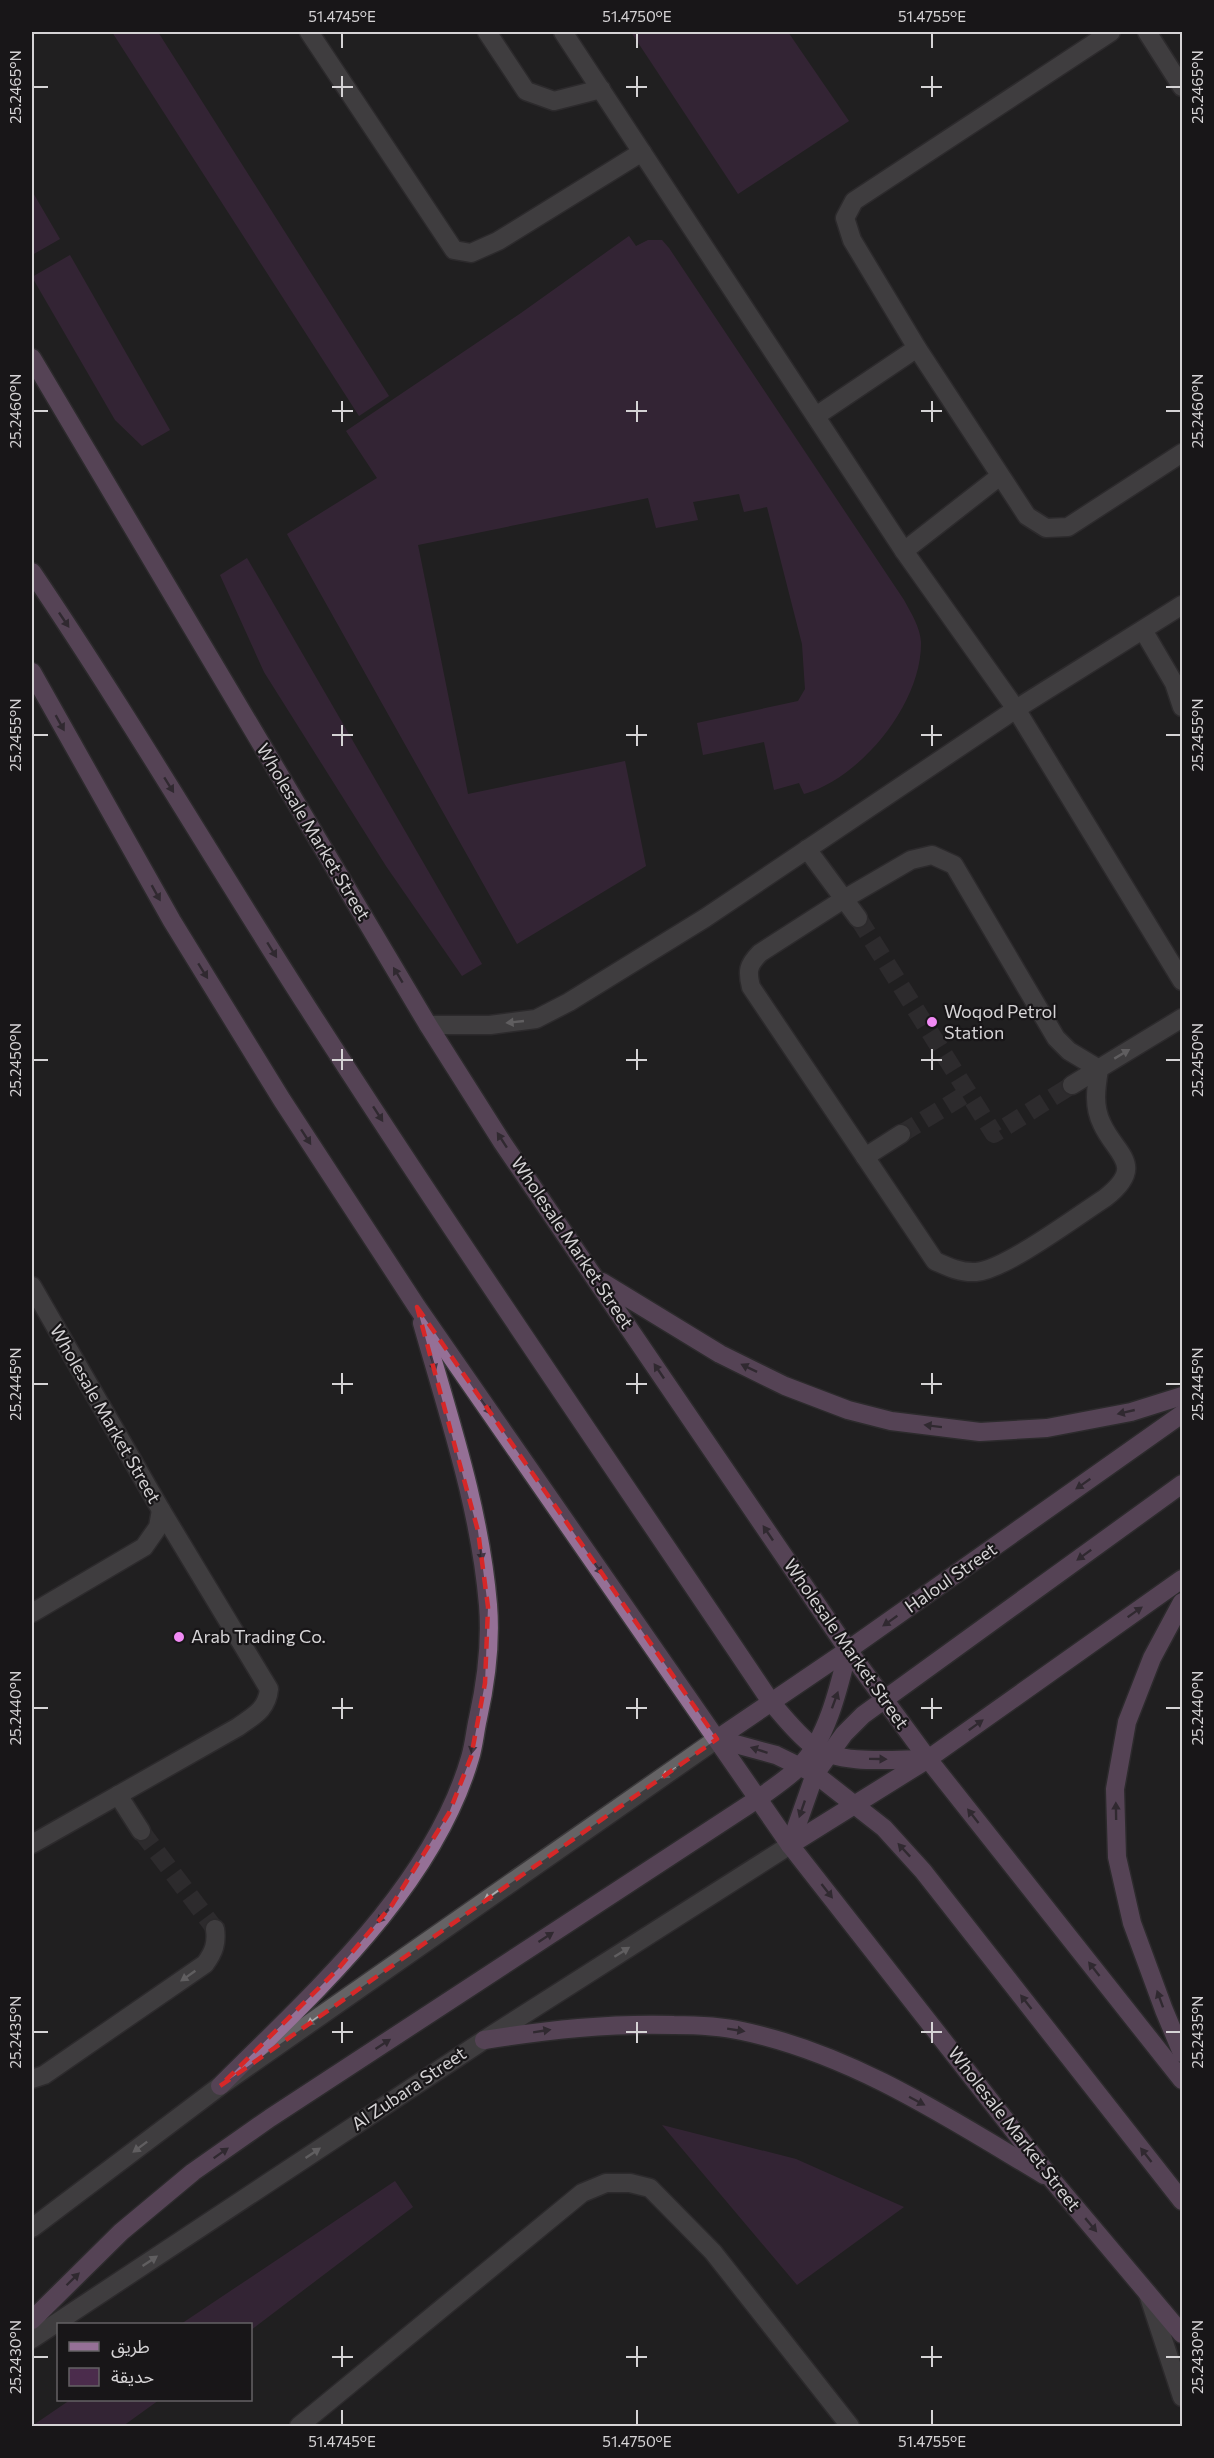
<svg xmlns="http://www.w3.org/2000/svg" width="1214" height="2458" viewBox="0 0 1214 2458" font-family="Commissioner,'Noto Sans Arabic',sans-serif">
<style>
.green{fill:#4b2c4c}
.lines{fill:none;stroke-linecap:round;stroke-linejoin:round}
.minor-tunnel{stroke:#3c3a3c;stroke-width:18;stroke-dasharray:18 9;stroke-linecap:butt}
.minor-casing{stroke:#3b393b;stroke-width:21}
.major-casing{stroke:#3b393b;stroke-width:21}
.minor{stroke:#656365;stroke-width:18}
.major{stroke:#957096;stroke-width:18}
.oneway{fill:#443644}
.oneway2{fill:#aeacae}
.marked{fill:none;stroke:#d62828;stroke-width:4.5;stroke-dasharray:12 8;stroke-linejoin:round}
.ticks{fill:none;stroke:#d5d3d5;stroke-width:2}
.poi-dot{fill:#f18af4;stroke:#181618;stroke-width:2}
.labels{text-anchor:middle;stroke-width:4.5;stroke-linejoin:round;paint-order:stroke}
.street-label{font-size:18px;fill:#d5d3d5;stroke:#181618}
.poi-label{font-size:18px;fill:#d5d3d5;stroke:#181618;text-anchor:start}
.neatline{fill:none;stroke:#d5d3d5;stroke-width:2}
.ticks-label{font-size:15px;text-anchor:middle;fill:#d5d3d5}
</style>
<rect width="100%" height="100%" fill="#211f21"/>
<!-- green -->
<g class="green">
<path d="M112 32H158L389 396 359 416Z"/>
<path d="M631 32H788L849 121 738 194Z"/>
<path d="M32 191 60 239 32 255Z"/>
<path d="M629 236 636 246 648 240H662L669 248 904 600C911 613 920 627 921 642 922 703 861 778 804 794L799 783 774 790 764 742 703 755 697 723 798 701 805 689 802 644 767 507 744 512 739 494 693 502 698 520 656 528 648 498 418 545 468 794 625 761 646 866 517 944 287 534 377 478 346 431 521 313Z"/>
<path d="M70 255 170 430 142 446 115 420 32 277Z"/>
<path d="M247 558 482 964 462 976 386 866 264 672 220 575Z"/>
<path d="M662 2125 796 2159 904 2207 797 2285Z"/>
<path d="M395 2181 413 2207 251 2330 250 2324H181Z"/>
<path d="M70 2400H159L123 2426H32Z"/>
</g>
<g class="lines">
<!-- minor-tunnel -->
<g class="minor-tunnel">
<path d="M858 918 994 1134 1072 1085"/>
<path d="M901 1134 968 1093"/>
<path d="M141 1831 215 1929"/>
</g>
<!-- minor casing -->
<g class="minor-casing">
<g id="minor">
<path d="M309 32 454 250 471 253 498 241 642 152"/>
<path d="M487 32 526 91 554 101 601 89"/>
<path d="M563 32 904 551 1016 709 1182 981"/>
<path d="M1111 32 854 201 845 218 852 240 917 348 1027 516 1046 528 1068 527 1182 453"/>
<path d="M1147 32 1182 87"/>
<path d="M816 416 917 348"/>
<path d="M904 551 1000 476"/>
<path d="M1143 630 1174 683 1182 707"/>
<path d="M807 849 858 918"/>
<path d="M932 855 954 865 1056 1038 1069 1051 1099 1069C1096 1088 1093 1106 1102 1124 1116 1155 1147 1165 1105 1198 1077 1216 1005 1270 976 1272 961 1273 948 1267 935 1261L751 987C747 971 748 965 760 953L844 899 911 860Z"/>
<path d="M428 1025H490L536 1019 569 1002 705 918 1016 709 1182 605"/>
<path d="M1072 1085 1182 1018"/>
<path d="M865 1157 901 1134"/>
<path d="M32 1286 161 1510 269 1689C267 1710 253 1716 238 1727L32 1844"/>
<path d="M32 1613 144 1547 158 1527 161 1510"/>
<path d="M118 1795 141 1831"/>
<path d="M32 2079 44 2075 205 1964C214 1952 217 1943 215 1929"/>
<path d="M32 2228 220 2086 717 1739"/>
<path d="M1148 2294 1182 2397"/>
<path d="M32 2339 484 2040 790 1845"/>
<path d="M299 2426 582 2193 606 2183H630L650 2188 713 2252 850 2426"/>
</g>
</g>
<!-- major casing -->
<g class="major-casing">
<g id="major">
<path d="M32 358 428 1025 502 1142 848 1650 928 1759 1182 2080"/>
<path d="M32 572C128 714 215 863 308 1008 458 1242 616 1471 771 1702 784 1717 797 1734 813 1746 841 1766 895 1759 928 1759"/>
<path d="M32 672 172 921 282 1100 417 1307 790 1845 1054 2182 1182 2334"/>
<path d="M602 1282 720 1354 785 1386 848 1410 891 1421 980 1432 1047 1428 1131 1412 1182 1396"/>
<path d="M1182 1602 1152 1658 1127 1722 1115 1789 1117 1857 1132 1923 1164 2010 1182 2053"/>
<path d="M717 1739 776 1755 815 1774 884 1828 923 1871 1182 2201"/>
<path d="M717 1739 848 1650 1182 1414"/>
<path d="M790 1845 815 1774 844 1734 863 1715 1182 1484"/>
<path d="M790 1845 928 1759 1182 1579"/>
<path d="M484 2040C548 2030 609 2023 674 2025 696 2025 720 2026 742 2031 852 2054 949 2118 1044 2175"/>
<path d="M220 2086C313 1993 432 1888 470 1758 474 1745 475 1731 478 1718 486 1682 491 1642 488 1605 480 1508 448 1415 422 1323"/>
<path d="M32 2320 121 2232 193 2172 270 2118 759 1798C773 1788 788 1778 800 1766 827 1739 839 1687 848 1650"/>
</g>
</g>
<!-- minor -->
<use href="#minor" class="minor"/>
<!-- major -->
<use href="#major" class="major"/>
</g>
<!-- one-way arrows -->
<defs><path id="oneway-solid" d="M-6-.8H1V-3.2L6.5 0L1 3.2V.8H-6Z" transform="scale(1.5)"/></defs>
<g class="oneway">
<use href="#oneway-solid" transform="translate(64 620) rotate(56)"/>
<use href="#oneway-solid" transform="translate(60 723) rotate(61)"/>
<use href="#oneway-solid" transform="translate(169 785) rotate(58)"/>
<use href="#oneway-solid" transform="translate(156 893) rotate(61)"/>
<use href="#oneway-solid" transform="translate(272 950) rotate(58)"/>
<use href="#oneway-solid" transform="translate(203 971) rotate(58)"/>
<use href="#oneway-solid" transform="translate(398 975) rotate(-121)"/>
<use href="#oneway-solid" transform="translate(378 1114) rotate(57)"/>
<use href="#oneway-solid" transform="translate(306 1137) rotate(57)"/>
<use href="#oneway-solid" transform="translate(502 1140) rotate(-123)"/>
<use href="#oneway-solid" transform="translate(433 1363) rotate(74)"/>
<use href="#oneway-solid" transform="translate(749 1368) rotate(-154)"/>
<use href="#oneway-solid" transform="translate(659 1371) rotate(-124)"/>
<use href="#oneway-solid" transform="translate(486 1407) rotate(55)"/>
<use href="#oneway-solid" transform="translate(1126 1412) rotate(167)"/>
<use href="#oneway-solid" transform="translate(933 1426) rotate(-173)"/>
<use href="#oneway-solid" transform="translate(1083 1484) rotate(145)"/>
<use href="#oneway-solid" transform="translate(768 1533) rotate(-124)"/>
<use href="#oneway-solid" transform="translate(481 1552) rotate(82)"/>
<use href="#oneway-solid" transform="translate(1084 1555) rotate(144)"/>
<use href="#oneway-solid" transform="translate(597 1567) rotate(55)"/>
<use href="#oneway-solid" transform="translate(1135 1612) rotate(-35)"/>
<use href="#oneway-solid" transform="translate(890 1621) rotate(145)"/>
<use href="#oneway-solid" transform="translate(835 1700) rotate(-70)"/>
<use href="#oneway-solid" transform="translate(976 1725) rotate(-36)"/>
<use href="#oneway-solid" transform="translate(473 1745) rotate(100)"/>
<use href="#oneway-solid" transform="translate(759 1750) rotate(-162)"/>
<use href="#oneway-solid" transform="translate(878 1759) rotate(1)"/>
<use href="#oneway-solid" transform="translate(802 1809) rotate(109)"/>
<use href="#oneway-solid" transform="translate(1116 1811) rotate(-91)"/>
<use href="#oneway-solid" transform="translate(973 1816) rotate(-128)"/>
<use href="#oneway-solid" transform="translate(904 1850) rotate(-133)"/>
<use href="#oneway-solid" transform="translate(827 1891) rotate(52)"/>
<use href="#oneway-solid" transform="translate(383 1916) rotate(130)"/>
<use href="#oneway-solid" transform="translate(546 1937) rotate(-33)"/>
<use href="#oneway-solid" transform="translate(1094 1969) rotate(-128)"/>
<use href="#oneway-solid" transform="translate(1160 1999) rotate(-110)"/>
<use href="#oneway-solid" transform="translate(1026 2002) rotate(-128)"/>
<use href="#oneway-solid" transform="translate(736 2030) rotate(9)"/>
<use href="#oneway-solid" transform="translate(542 2031) rotate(-9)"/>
<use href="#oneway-solid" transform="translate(383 2044) rotate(-33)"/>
<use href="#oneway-solid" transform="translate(917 2101) rotate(28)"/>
<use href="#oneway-solid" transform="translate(221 2153) rotate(-35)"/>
<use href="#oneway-solid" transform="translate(1146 2155) rotate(-128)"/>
<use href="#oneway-solid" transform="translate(1091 2225) rotate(50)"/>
<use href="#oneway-solid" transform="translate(73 2279) rotate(-44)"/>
</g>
<g class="oneway2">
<use href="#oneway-solid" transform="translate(515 1022) rotate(174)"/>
<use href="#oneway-solid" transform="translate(1122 1054) rotate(-31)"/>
<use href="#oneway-solid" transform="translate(669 1773) rotate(145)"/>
<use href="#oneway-solid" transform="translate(491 1896) rotate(145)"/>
<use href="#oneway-solid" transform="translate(622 1952) rotate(-32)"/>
<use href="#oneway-solid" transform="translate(188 1976) rotate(145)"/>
<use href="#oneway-solid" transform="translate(314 2020) rotate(145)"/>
<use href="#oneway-solid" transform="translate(140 2147) rotate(143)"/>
<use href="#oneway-solid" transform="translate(313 2153) rotate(-34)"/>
<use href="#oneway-solid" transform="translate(150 2261) rotate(-34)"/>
</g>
<!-- marked area -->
<path d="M0 0H1214V2458H0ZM417 1307 717 1739 220 2086 338 1969 392 1905 449 1813 471 1757 485 1683 488 1607 478 1531Z" fill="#211f21" fill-opacity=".55" fill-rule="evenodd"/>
<path class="marked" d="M417 1307 717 1739 220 2086 338 1969 392 1905 449 1813 471 1757 485 1683 488 1607 478 1531Z"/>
<!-- ticks -->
<path class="ticks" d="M342 33V48M637 33V48M932 33V48M342 76V97M637 76V97M932 76V97M33 87H48M332 87H353M626 87H647M921 87H942M1166 87H1181M342 401V422M637 401V422M932 401V422M33 411H48M332 411H353M626 411H647M921 411H942M1166 411H1181M342 725V746M637 725V746M932 725V746M33 735H48M332 735H353M626 735H647M921 735H942M1166 735H1181M342 1049V1070M637 1049V1070M932 1049V1070M33 1060H48M332 1060H353M626 1060H647M921 1060H942M1166 1060H1181M342 1373V1394M637 1373V1394M932 1373V1394M33 1384H48M332 1384H353M626 1384H647M921 1384H942M1166 1384H1181M342 1698V1719M637 1698V1719M932 1698V1719M33 1708H48M332 1708H353M626 1708H647M921 1708H942M1166 1708H1181M342 2022V2043M637 2022V2043M932 2022V2043M33 2032H48M332 2032H353M626 2032H647M921 2032H942M1166 2032H1181M342 2346V2367M637 2346V2367M932 2346V2367M33 2357H48M332 2357H353M626 2357H647M921 2357H942M1166 2357H1181M342 2410V2425M637 2410V2425M932 2410V2425"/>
<!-- markers -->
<g class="poi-dot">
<circle cx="932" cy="1022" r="6"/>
<circle cx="179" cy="1637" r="6"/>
</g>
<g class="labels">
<!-- street labels -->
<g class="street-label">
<text transform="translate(313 832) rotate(59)" y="6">Wholesale Market Street</text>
<text transform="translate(572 1243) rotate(56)" y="6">Wholesale Market Street</text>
<text transform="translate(105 1414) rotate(60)" y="6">Wholesale Market Street</text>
<text transform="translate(951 1578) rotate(-35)" y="6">Haloul Street</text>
<text transform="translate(846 1644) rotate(55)" y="6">Wholesale Market Street</text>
<text transform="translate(409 2089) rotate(-34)" y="6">Al Zubara Street</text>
<text transform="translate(1014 2129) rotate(52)" y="6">Wholesale Market Street</text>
</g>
<!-- poi labels -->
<g class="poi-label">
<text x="944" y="1018">Woqod Petrol<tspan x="944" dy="21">Station</tspan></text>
<text x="191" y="1643">Arab Trading Co.</text>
</g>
</g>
<!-- border -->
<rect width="1214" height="2458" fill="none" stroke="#181618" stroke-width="66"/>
<!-- legend -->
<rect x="57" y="2323" width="195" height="78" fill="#181618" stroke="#646264" stroke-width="1.5"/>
<rect x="69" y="2342" width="30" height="9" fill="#957096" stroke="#646264" stroke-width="1.5"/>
<text x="111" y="2353" font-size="18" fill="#d5d3d5">طريق</text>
<rect x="69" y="2368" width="30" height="18" fill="#4b2c4c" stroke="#646264" stroke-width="1.5"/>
<text x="111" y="2383" font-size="18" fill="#d5d3d5">حديقة</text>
<rect x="33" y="33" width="1148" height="2392" class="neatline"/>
<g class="ticks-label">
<text x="342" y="22">51.4745°E</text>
<text x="637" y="22">51.4750°E</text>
<text x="932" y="22">51.4755°E</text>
<text transform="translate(16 87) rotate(-90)" y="5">25.2465°N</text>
<text transform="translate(1198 87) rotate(-90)" y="5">25.2465°N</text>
<text transform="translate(16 411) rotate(-90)" y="5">25.2460°N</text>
<text transform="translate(1198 411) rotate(-90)" y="5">25.2460°N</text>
<text transform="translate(16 735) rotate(-90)" y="5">25.2455°N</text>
<text transform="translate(1198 735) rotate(-90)" y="5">25.2455°N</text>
<text transform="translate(16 1060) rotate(-90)" y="5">25.2450°N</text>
<text transform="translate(1198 1060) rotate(-90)" y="5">25.2450°N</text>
<text transform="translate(16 1384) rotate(-90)" y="5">25.2445°N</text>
<text transform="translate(1198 1384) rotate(-90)" y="5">25.2445°N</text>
<text transform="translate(16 1708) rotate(-90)" y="5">25.2440°N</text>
<text transform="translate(1198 1708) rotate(-90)" y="5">25.2440°N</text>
<text transform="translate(16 2032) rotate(-90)" y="5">25.2435°N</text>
<text transform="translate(1198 2032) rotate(-90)" y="5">25.2435°N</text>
<text transform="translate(16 2357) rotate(-90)" y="5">25.2430°N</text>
<text transform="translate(1198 2357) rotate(-90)" y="5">25.2430°N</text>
<text x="342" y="2447">51.4745°E</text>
<text x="637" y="2447">51.4750°E</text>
<text x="932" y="2447">51.4755°E</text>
</g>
</svg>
